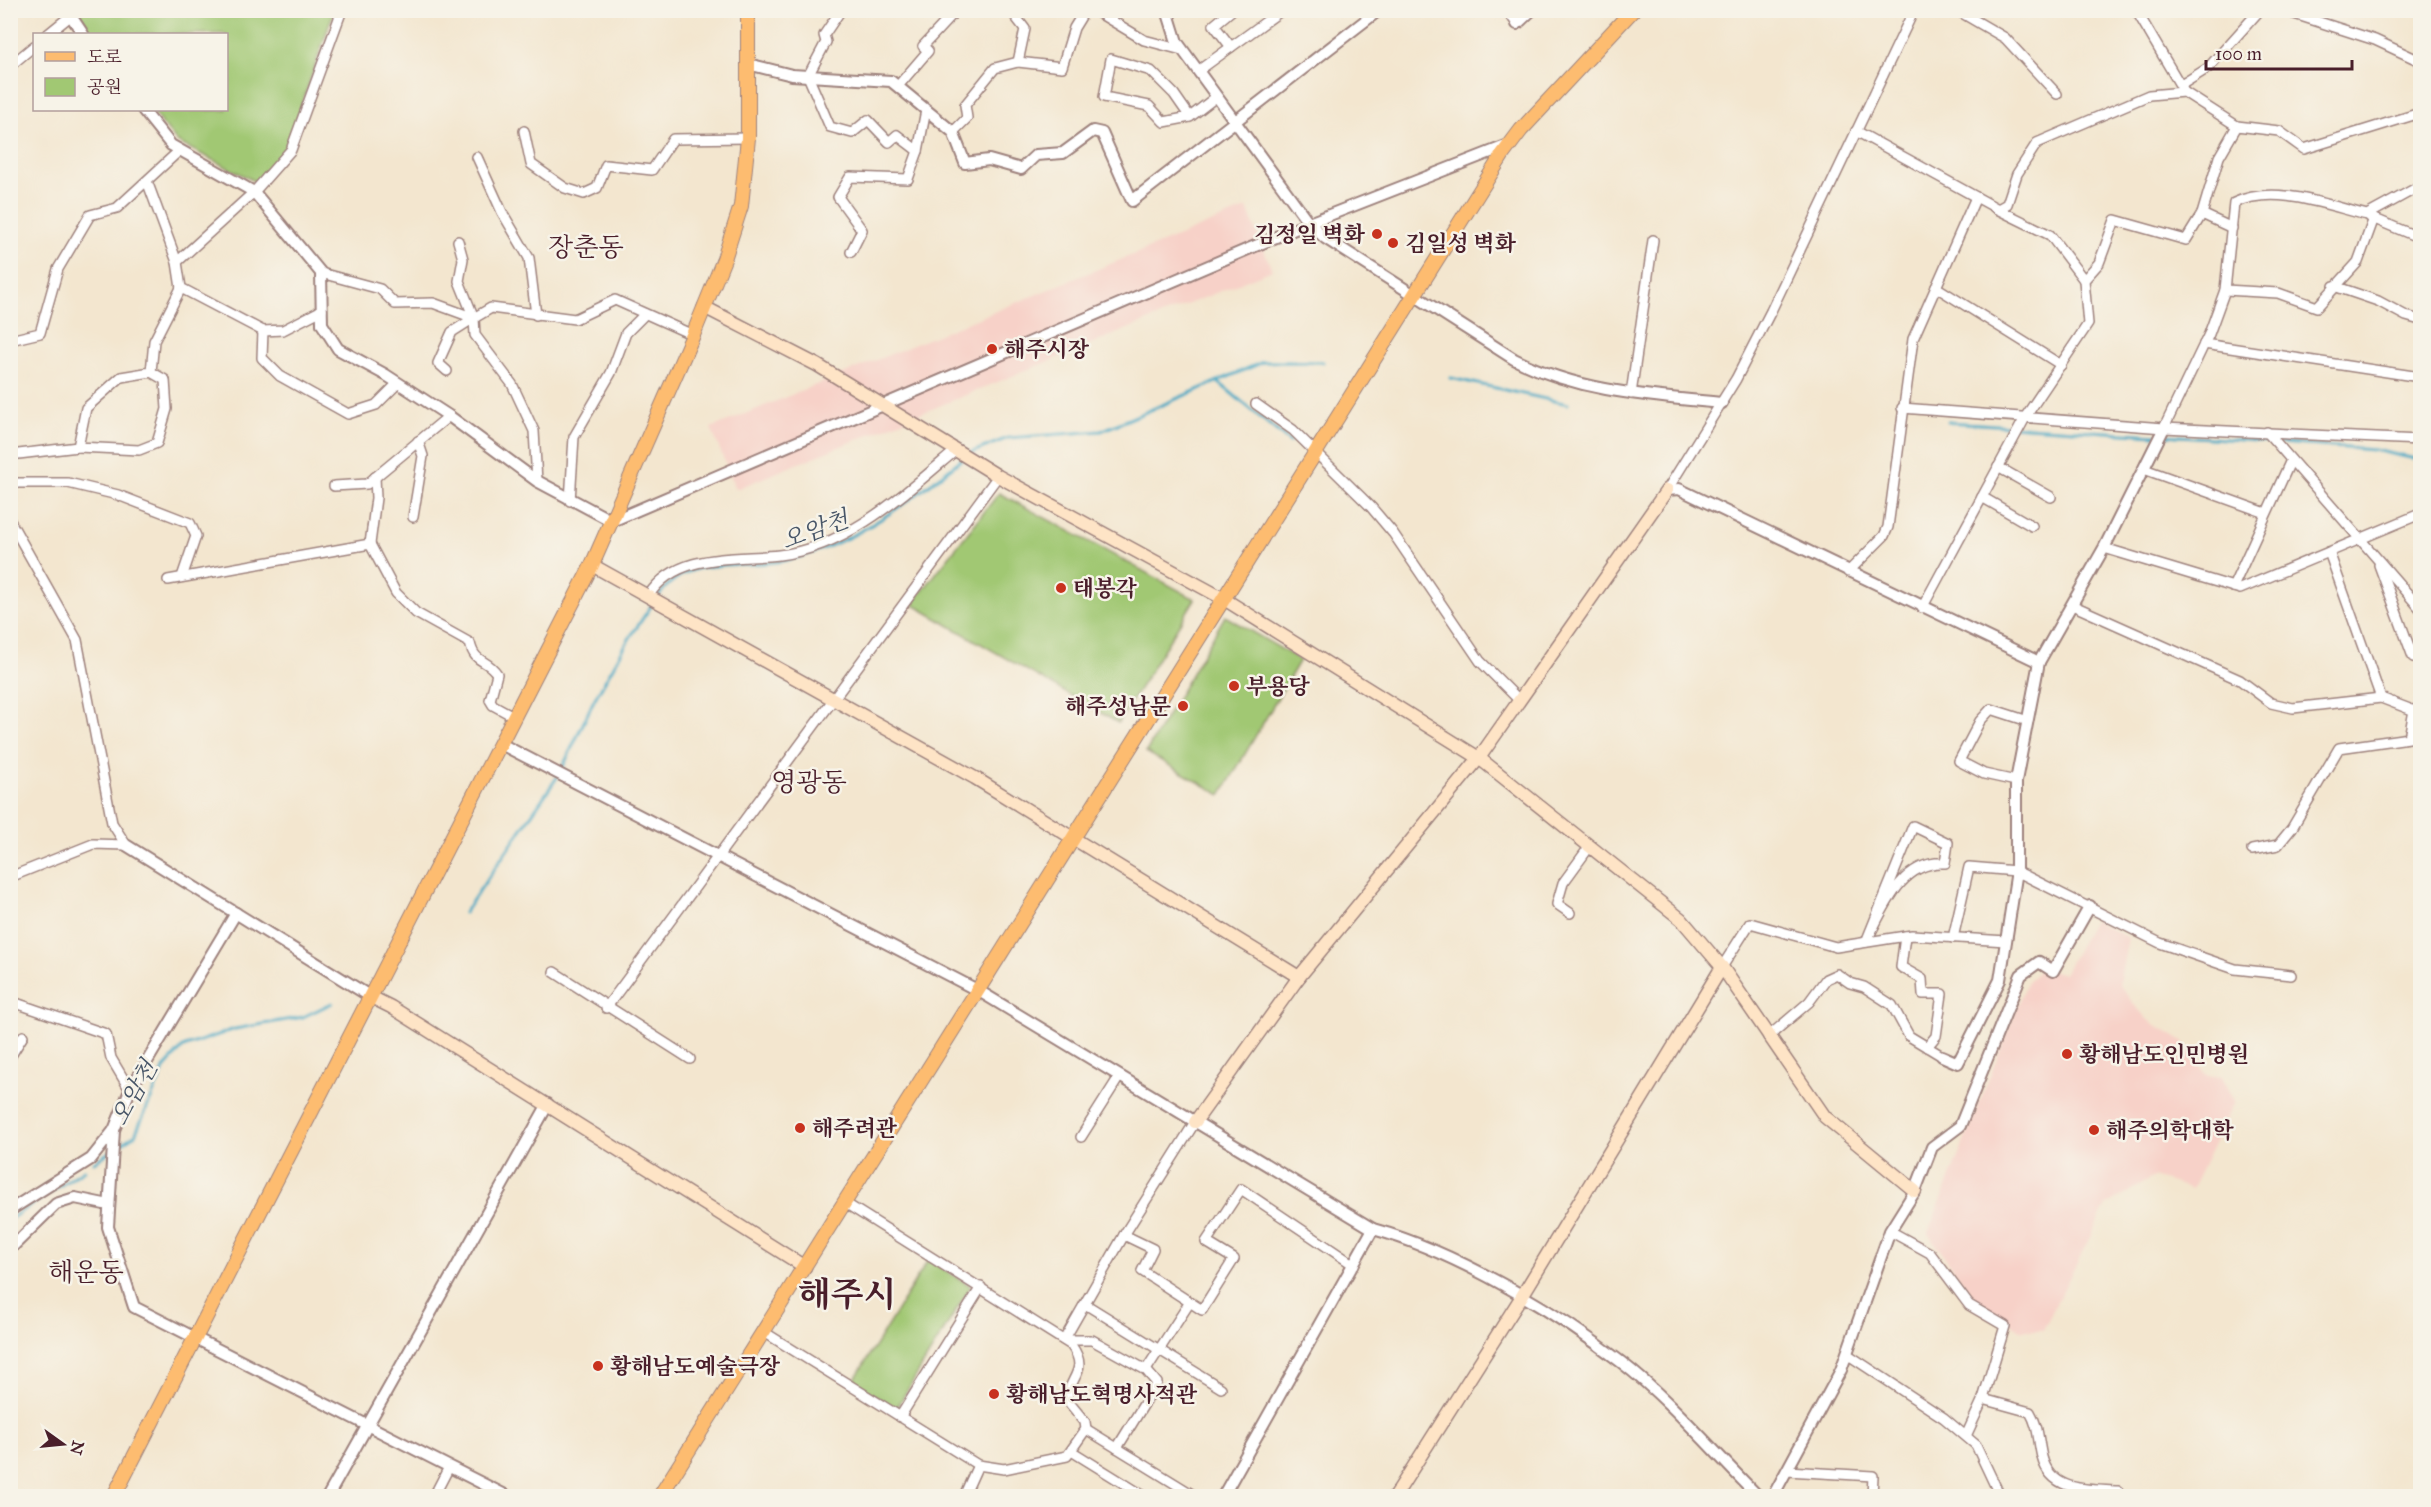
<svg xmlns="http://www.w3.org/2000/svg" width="2431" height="1507" viewBox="0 0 2431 1507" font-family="'IM FELL Great Primer','Noto Serif KR',serif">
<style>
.built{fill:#f7d1c8}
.green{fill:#a1c873;stroke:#76744f;stroke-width:1.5}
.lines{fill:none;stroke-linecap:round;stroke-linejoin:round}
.stream{stroke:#45a8c4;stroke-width:3}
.minor-casing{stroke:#9e827d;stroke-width:12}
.tertiary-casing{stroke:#9e827d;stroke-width:14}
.secondary-casing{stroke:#9e827d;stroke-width:15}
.primary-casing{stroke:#9e827d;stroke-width:16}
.minor{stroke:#fff;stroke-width:9}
.tertiary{stroke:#fff;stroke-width:10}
.secondary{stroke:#fee4c6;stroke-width:12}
.primary{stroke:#fdbc70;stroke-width:14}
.poi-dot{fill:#c8321e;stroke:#f7f3e8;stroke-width:2}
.labels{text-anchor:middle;stroke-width:5;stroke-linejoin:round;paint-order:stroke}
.poi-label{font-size:22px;font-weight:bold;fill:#4a1f2b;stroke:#f7f3e8;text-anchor:start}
.water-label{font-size:24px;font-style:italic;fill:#485668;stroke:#f7f3e8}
.quarter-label{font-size:26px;fill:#4a1f2b;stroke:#f7f3e8}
.town-label{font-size:34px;font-weight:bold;fill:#4a1f2b;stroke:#f7f3e8}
</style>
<rect width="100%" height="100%" fill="#f7f3e8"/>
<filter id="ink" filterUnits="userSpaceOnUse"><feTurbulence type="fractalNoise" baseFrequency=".0167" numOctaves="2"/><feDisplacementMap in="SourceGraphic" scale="12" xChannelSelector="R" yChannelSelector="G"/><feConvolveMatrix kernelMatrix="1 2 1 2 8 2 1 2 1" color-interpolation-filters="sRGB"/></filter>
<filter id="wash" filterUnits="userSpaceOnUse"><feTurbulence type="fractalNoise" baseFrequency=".008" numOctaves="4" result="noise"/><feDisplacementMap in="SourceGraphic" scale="24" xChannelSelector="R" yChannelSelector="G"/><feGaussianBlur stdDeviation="1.35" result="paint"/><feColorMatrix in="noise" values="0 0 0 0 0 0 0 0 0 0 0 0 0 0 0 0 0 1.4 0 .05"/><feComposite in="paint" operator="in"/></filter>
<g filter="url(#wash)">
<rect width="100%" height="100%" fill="#f3e6cf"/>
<!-- built -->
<g class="built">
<path d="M1247 208 1272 270 736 489 711 428Z"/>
<path d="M2093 920 2128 938 2119 984 2132 1002 2148 1020 2185 1043 2206 1075 2222 1077 2234 1102 2192 1189 2153 1177 2106 1205 2043 1330H2021L1976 1301 1928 1233 2026 985 2041 968 2064 974Z"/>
</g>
<!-- green -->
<g class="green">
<path d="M72 11H334L287 147 258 183 177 142 151 110H226V34H89Z"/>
<path d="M999 493 1195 599 1118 723 912 604Z"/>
<path d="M1225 616 1300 660 1221 795 1146 752Z"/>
<path d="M928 1260 971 1286 896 1409 853 1382Z"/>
</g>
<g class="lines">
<!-- stream -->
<g class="stream">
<path d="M1451 378 1568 404"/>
<path d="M1218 382 1290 442"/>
<path d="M1948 422 2156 435"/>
<path d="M2163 435 2273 442"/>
<path d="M2280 443 2374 450 2420 460"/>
<path d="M968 454 1008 438 1101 431 1263 362H1323"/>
<path d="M657 598C689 551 739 571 787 560 854 545 910 501 963 458"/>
<path d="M561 771 594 700 629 639 653 603"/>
<path d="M464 913 558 776"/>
<path d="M116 1147 135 1135 165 1067 183 1047 235 1029 303 1017 332 1003"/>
<path d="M94 1162 111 1151"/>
<path d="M10 1219 84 1170"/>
</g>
</g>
</g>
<g filter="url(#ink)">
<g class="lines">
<!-- minor casing -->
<g class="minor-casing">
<g id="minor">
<path d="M841 10 824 35 826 42 808 76 830 127 852 133 868 120 889 142 897 135 918 151"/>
<path d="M851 10H854"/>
<path d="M1094 10 1144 40 1182 50"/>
<path d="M1507 10 1517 24"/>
<path d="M1957 10 2005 38 2057 94"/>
<path d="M2136 10 2183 90"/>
<path d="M2282 10 2375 40 2420 61"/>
<path d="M48 34 69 17"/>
<path d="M1231 47 1214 25 1232 10"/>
<path d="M1018 62 1062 67 1074 28 1085 10"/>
<path d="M10 66 34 46"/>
<path d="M1198 71 1282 10"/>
<path d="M2181 85 2208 68 2260 10"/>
<path d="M898 86 928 51 923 46 951 16"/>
<path d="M1190 117 1174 94 1151 71 1111 59 1104 97 1149 106 1164 122 1190 117 1216 97"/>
<path d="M524 131 531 164 565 188 584 194 597 188 606 165 652 170 673 139 748 138"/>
<path d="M1856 131 1998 209 2007 204 2017 174 2037 143 2149 95 2184 92 2237 126 2279 131 2304 149 2420 113"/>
<path d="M953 132 967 118 965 105 995 68 1018 62 1025 29 1015 16 1018 10"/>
<path d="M477 157 502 212 529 258 536 315"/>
<path d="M147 181 177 262"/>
<path d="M1995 208 2050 235 2084 280"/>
<path d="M2202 214 2219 157 2237 126"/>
<path d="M2370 217 2420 238"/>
<path d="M851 252 862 230 838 197 850 177 908 179 918 151 926 110"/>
<path d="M321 273 380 289 395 304 433 303 474 318 459 281 463 259 458 241"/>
<path d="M2334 286 2378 301 2406 316 2420 320"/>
<path d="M1936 287 2061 365"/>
<path d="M2225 290 2278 293 2317 307 2358 262 2374 218"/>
<path d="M322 310 283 330 263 331 181 288 177 262 254 192 291 150 342 10"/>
<path d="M263 331 262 358 280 376 348 414 376 405 398 383"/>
<path d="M10 340 40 333 58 269 90 215 117 208 180 150"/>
<path d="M2204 344 2420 377"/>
<path d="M447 371 438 363 452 332 474 318"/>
<path d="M151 372 165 380 167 409 157 443 139 450 78 447 86 408 121 377 151 372 154 341 181 288"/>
<path d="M1631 394 1653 240"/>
<path d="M1256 404 1293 430 1371 507 1393 533 1480 661 1519 700"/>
<path d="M1902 408 2164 428 2420 440"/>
<path d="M2164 428 2209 334 2225 290 2234 203C2275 184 2326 205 2367 215L2420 186"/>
<path d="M2267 432 2420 608"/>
<path d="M10 455 78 447"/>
<path d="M1998 467 2051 497"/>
<path d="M2144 469 2266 513"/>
<path d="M537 481 534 431 512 384 475 335 474 318 491 308 575 319 615 300 693 335"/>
<path d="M10 483H68L118 495 190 523 196 536 182 577"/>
<path d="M334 486 367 484 449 416"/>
<path d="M1667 490 1736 379 1771 311 1914 10"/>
<path d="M1982 497 2032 526"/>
<path d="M570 501 574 437 611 373 626 333 645 314"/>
<path d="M413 517 423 456 418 441"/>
<path d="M10 521 77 640 112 823 126 845"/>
<path d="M370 544 376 498 375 477"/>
<path d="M2104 548 2240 589 2420 514"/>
<path d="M2329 552 2381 698"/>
<path d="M2379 565 2413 657 2420 659"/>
<path d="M1848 572 1884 536 1888 527 1913 339 1976 197"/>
<path d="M168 580 370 544 396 593 416 613 470 643C475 665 487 658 497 674L490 700 493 705 515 717"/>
<path d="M2233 587 2291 460"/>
<path d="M649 595C677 552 734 560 779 555 848 547 904 494 955 451"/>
<path d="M2072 605 2240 680 2271 703 2293 708 2381 698 2420 713"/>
<path d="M1922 608 2026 416 2088 324 2084 280 2099 263 2115 220 2186 240 2202 214 2232 228"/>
<path d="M2016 781 1984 774 1959 761 1980 721 1991 709 2028 721"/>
<path d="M1913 826 1948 843 1945 863C1901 860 1883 910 1866 942Z"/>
<path d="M2252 850 2278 845 2292 828 2339 748 2409 738 2414 710"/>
<path d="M10 877 93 844 126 845"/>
<path d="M1570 913 1557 904 1563 883 1590 846"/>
<path d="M1905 936 1901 967 1922 979 1923 994H1942L1936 1036 1927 1047"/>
<path d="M1953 938 1969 867 2016 871 2160 943 2235 969 2291 975"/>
<path d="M1722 967 1750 923 1836 947 1912 935 2006 941"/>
<path d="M554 972 690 1059"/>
<path d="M10 1001 106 1034 111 1058 130 1090"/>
<path d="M606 1008 998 476"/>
<path d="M1768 1037 1809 1002 1826 979 1837 974 1850 983 1864 987 1892 1005 1909 1036 1942 1056"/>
<path d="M10 1057 23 1036"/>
<path d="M1081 1137 1119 1077"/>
<path d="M1890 1231 1930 1253 1969 1305 2005 1326 1983 1399 1966 1436"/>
<path d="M1124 1235 1153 1249 1142 1271 1202 1310 1234 1259 1206 1242 1241 1189 1354 1265"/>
<path d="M1085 1304 1221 1388"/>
<path d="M764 1332 978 1465 1004 1469 1067 1456 1086 1429 1085 1422 1067 1400C1069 1376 1090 1371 1071 1345L845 1203"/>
<path d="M1064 1340 1124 1235 1195 1122"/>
<path d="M1064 1340H1092L1146 1370 1157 1383 1117 1448"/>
<path d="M1847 1354 1944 1418 1976 1445 2000 1496"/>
<path d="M1146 1370 1190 1302"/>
<path d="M1983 1399 2030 1412C2039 1427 2038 1441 2042 1457 2051 1493 2089 1489 2118 1491"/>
<path d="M900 1417 981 1287"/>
<path d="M1086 1429 1195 1496"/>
<path d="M1073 1452 1144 1496"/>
<path d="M1787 1471 1873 1476 1872 1496"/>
<path d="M434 1496 449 1467"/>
<path d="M964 1496 978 1465"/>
</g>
</g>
<!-- tertiary casing -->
<g class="tertiary-casing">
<g id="tertiary">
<path d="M67 10 83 34"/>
<path d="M1167 10 1177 42 1309 223 1325 238 1514 359C1579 392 1649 396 1722 403"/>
<path d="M1517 24 1532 10"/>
<path d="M748 64 792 75 891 81 953 132 965 163 989 160 1021 169 1036 155 1063 153 1093 131 1102 133 1132 201 1379 10"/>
<path d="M143 110 171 145 254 192 321 273 322 324 338 349 386 375 449 416 537 481 612 521 1309 223 1511 144"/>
<path d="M1667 490 1679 489 2039 662"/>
<path d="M501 744 979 991 1373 1229C1454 1251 1554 1310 1621 1362 1669 1399 1715 1453 1758 1496"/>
<path d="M126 845 371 997"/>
<path d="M236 913 130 1090 114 1130 108 1227 134 1307 507 1496"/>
<path d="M1942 1056 1958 1063 2000 980 2016 877V781L2039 662 2104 548 2164 428"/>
<path d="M10 1210 91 1159 114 1130"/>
<path d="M10 1249 56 1204 75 1198 109 1205"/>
<path d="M328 1496 548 1104"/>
<path d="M1223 1496 1373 1229"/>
<path d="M1773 1496 1841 1370 1890 1231 1915 1191 1932 1147 1960 1126 2021 975 2039 962 2053 971 2090 906"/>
</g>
</g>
<!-- secondary casing -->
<g class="secondary-casing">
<g id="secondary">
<path d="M704 307 817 365 998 476 1224 599 1479 758 1681 919 1722 967 1825 1117 1915 1191"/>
<path d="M592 565 975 778 1299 977"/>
<path d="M371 997 391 1007 805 1267"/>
<path d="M1195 1122 1299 977 1479 758 1667 490"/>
<path d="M1395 1496 1522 1296 1722 967"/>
</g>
</g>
<!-- primary casing -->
<g class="primary-casing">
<g id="primary">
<path d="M114 1496 592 565 693 335 724 259 741 206 748 138V10"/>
<path d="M660 1496 1503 154 1521 130 1633 10"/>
</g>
</g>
<!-- minor -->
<use href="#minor" class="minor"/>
<!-- tertiary -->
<use href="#tertiary" class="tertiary"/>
<!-- secondary -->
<use href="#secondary" class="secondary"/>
<!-- primary -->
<use href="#primary" class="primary"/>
</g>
</g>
<!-- markers -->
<g class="poi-dot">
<circle cx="1377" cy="234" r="6"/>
<circle cx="1393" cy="243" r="6"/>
<circle cx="992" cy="349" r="6"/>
<circle cx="1061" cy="588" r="6"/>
<circle cx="1234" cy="686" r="6"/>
<circle cx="1183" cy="706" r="6"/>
<circle cx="2067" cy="1054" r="6"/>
<circle cx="800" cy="1128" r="6"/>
<circle cx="2094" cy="1130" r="6"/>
<circle cx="598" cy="1366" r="6"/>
<circle cx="994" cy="1394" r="6"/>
</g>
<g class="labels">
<!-- poi labels -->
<g class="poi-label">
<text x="1365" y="242" text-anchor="end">김정일 벽화</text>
<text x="1405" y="251">김일성 벽화</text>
<text x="1004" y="357">해주시장</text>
<text x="1073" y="596">태봉각</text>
<text x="1246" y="694">부용당</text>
<text x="1171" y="714" text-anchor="end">해주성남문</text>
<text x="2079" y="1062">황해남도인민병원</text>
<text x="812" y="1136">해주려관</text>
<text x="2106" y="1138">해주의학대학</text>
<text x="610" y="1374">황해남도예술극장</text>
<text x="1006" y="1402">황해남도혁명사적관</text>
</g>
<!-- water labels -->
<g class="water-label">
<text transform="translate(815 530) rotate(-20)" y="8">오암천</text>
<text transform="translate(134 1093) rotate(-61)" y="8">오암천</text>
</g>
<!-- quarter labels -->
<g class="quarter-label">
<text x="586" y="256">장춘동</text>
<text x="809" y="791">영광동</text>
<text x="86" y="1281">해운동</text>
</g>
<!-- town labels -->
<g class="town-label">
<text x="847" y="1306">해주시</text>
</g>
</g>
<!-- margin -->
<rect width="2431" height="1507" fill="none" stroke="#f7f3e8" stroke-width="36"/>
<!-- legend -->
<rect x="33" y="33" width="195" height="78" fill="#f7f3e8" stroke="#b29e9c" stroke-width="1.5"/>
<rect x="45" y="52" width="30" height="9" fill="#fdbc70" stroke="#b29e9c" stroke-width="1.5"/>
<text x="87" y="63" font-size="18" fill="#4a1f2b">도로</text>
<rect x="45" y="78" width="30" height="18" fill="#a1c873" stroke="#b29e9c" stroke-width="1.5"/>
<text x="87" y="93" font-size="18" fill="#4a1f2b">공원</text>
<!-- north arrow -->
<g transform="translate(63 1444) rotate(105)" stroke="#f7f3e8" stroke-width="4.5" paint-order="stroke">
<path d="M0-4.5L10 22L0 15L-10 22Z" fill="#4a1f2b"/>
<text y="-9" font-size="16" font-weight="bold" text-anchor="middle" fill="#4a1f2b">N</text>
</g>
<!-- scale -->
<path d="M2206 60v9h146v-9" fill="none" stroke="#4a1f2b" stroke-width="3"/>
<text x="2215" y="60" font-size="18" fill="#4a1f2b" stroke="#f7f3e8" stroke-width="4.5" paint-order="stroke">100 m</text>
</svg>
